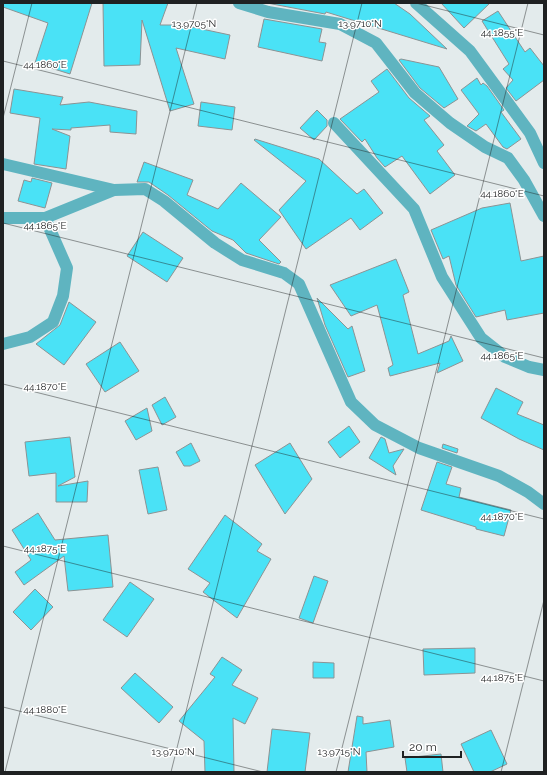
<svg xmlns="http://www.w3.org/2000/svg" width="547" height="775" viewBox="0 0 547 775" font-family="Raleway,sans-serif">
<style>
.building{fill:#4ae2f6;stroke:#8c9394}
.lines{fill:none;stroke-linecap:round;stroke-linejoin:round}
.street{stroke:#5fb4c0;stroke-width:12}
.ticks{fill:none;stroke:#1f2122;stroke-width:1;stroke-opacity:0.45}
.ticks-label{font-size:10px;text-anchor:middle;fill:#1f2122;stroke:#fff;stroke-width:3;stroke-linejoin:round;paint-order:stroke}
</style>
<rect width="100%" height="100%" fill="#e3ebec"/>
<!-- building -->
<g class="building">
<path d="M3 3H92L70 74 35 63 48 23 3 7Z"/>
<path d="M103 3H168L160 25H183L230 35 225 59 176 48 194 104 170 111 142 20 140 65 104 66Z"/>
<path d="M267 3H394L410 14 447 49 326 12 325 14Z"/>
<path d="M441 3H490L464 28Z"/>
<path d="M498 11 525 52 530 48 544 66V80L516 101 506 88 513 80 503 69 509 64 482 21Z"/>
<path d="M264 19 322 29 319 42 326 43 322 61 258 47Z"/>
<path d="M401 59 439 67 458 99 444 108 420 88 399 60Z"/>
<path d="M387 69 409 98 430 116 424 120 444 145 437 151 455 175 430 194 402 156 385 167 377 158 365 139 362 142 340 119 379 92 371 81Z"/>
<path d="M477 78 481 85 483 83 487 86 504 110 501 112 521 139 507 149 503 147 486 124 476 131 467 126 479 114 461 90Z"/>
<path d="M14 89 63 97 60 105 89 102 137 111 136 134 110 132V125L71 128V130L52 129 70 136 66 169 34 164 40 118 10 113Z"/>
<path d="M201 102 235 107 232 130 198 126Z"/>
<path d="M317 110 327 120V126L314 140 300 128Z"/>
<path d="M255 139 319 159 357 194 364 189 383 213 360 230 351 218 306 249 279 210 306 181 254 140Z"/>
<path d="M144 162 193 180 187 195 218 209 241 183 281 217 259 240 281 262 279 264 246 253 233 240 212 231 168 195 149 182H137Z"/>
<path d="M32 178 52 183 45 208 18 201 24 180 31 182Z"/>
<path d="M510 203 521 261 544 256V313L507 320 505 310 476 317 456 285 449 256 443 259 431 230 482 208Z"/>
<path d="M143 232 183 258 167 282 127 256Z"/>
<path d="M396 259 409 292 403 295 418 354 449 341 451 336 463 361 437 373 440 363 390 376 388 368 393 365 377 305 351 316 330 285Z"/>
<path d="M317 298 348 329 352 326 365 371 348 377 325 325Z"/>
<path d="M69 302 96 322 64 365 36 344 60 325Z"/>
<path d="M120 342 139 371 105 392 86 364Z"/>
<path d="M496 388 523 402 517 414 544 425V450L519 439 481 418Z"/>
<path d="M165 397 176 417 162 425 152 405Z"/>
<path d="M147 408 152 431 136 440 125 421Z"/>
<path d="M349 426 360 442 340 458 328 442Z"/>
<path d="M70 437 75 477 58 486 88 481 87 502H56V473L29 476 25 442Z"/>
<path d="M381 437 385 439 389 453 404 449 393 466 396 475 369 458Z"/>
<path d="M191 443 200 461 190 466H184L176 452Z"/>
<path d="M290 443 312 479 285 514 255 465Z"/>
<path d="M443 444 458 449 457 453 442 448Z"/>
<path d="M437 462 452 467 446 484 461 488 459 497 511 510 504 536 476 529V527L421 510Z"/>
<path d="M158 467 167 510 148 514 139 470Z"/>
<path d="M38 513 55 540 108 535 113 587 68 591 64 556 24 585 15 572 31 560 12 530Z"/>
<path d="M225 515 262 544 257 551 271 559 237 618 203 592 210 583 188 569Z"/>
<path d="M314 576 328 581 313 623 299 618Z"/>
<path d="M130 582 154 599 127 637 103 620Z"/>
<path d="M35 589 53 607 31 630 13 612Z"/>
<path d="M475 648V673L424 675 423 649Z"/>
<path d="M222 657 242 670 232 685 258 698 245 724 233 718 234 772H205L204 741 179 721 215 677 210 674Z"/>
<path d="M313 662 334 663V678H313Z"/>
<path d="M135 673 173 707 159 723 121 688Z"/>
<path d="M357 716 363 717V724L390 720 394 747 366 752 367 772H348Z"/>
<path d="M272 729 310 733 305 772H267Z"/>
<path d="M491 730 507 764 490 772H474L461 744Z"/>
<path d="M441 754 443 772H407L405 758Z"/>
</g>
<g class="lines">
<!-- street -->
<g class="street">
<path d="M239 3 268 12 340 24 376 43 415 93 450 123 485 147 508 158 524 180 544 216"/>
<path d="M416 3 470 51 530 133 544 163"/>
<path d="M334 123 414 209 442 277 481 338 505 357 529 367 544 370"/>
<path d="M3 164 114 190"/>
<path d="M3 218H45L114 190 145 189 164 201 215 243 242 260 284 273 299 284 351 402 375 425 419 448 499 476 528 492 544 504"/>
<path d="M3 344 30 337 53 322 63 296 67 268 45 218"/>
</g>
</g>
<!-- ticks -->
<path class="ticks" d="M416 3 544 35M3 61 544 196M3 118 32 3M3 223 544 358M3 384 544 519M3 546 544 681M3 707 263 772M5 772 197 3M171 772 362 3M336 772 528 3M501 772 544 600"/>
<g class="ticks-label">
<text x="194" y="27">13.9705°N</text>
<text x="360" y="27">13.9710°N</text>
<text x="502" y="36">44.1855°E</text>
<text x="45" y="68">44.1860°E</text>
<text x="502" y="197">44.1860°E</text>
<text x="45" y="229">44.1865°E</text>
<text x="502" y="359">44.1865°E</text>
<text x="45" y="390">44.1870°E</text>
<text x="502" y="520">44.1870°E</text>
<text x="45" y="552">44.1875°E</text>
<text x="502" y="681">44.1875°E</text>
<text x="45" y="713">44.1880°E</text>
<text x="173" y="755">13.9710°N</text>
<text x="339" y="755">13.9715°N</text>
</g>
<!-- border -->
<rect width="547" height="775" fill="none" stroke="#1f2122" stroke-width="8"/>
<!-- scale -->
<path d="M403 751v6h58v-6" fill="none" stroke="#1f2122" stroke-width="2"/>
<text x="409" y="751" font-size="12" fill="#1f2122" stroke="#ffffff" stroke-width="3" paint-order="stroke">20 m</text>
</svg>
